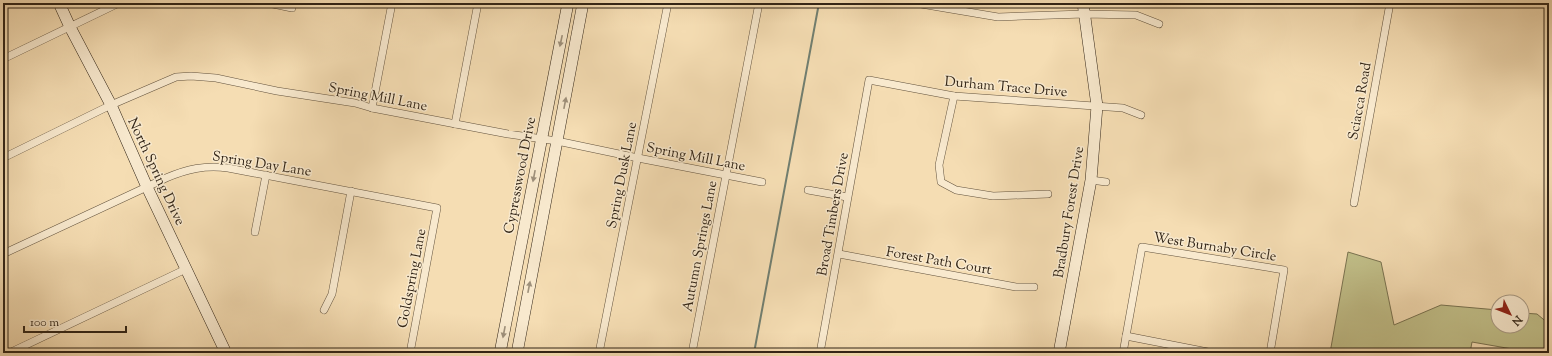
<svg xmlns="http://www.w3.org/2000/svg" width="1552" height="356" viewBox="0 0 1552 356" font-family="'Sorts Mill Goudy',serif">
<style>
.green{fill:#c1bf89;stroke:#797250}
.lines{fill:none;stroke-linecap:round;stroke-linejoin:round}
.stream{stroke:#717f71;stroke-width:2}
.street-casing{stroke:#62523d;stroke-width:8}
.secondary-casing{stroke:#312416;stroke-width:12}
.street{stroke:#f8e9ce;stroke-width:7}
.secondary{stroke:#f8e9ce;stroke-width:11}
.oneway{fill:#9e907b}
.labels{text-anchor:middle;stroke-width:3;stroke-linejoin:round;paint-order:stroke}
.street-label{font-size:14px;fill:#312416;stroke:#f8e9ce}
</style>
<rect width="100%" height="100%" fill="#f5ddb3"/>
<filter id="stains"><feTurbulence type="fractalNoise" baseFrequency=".005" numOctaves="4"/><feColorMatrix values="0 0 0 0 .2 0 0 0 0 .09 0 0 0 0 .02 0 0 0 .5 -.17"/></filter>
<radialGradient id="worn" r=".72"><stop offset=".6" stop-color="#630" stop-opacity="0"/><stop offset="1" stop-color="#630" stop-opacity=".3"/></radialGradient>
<!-- green -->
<path class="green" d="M1348 252 1381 262 1394 325 1441 305 1498 310V326H1522V313L1537 314 1549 324V353H1535L1472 342 1470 353H1330Z"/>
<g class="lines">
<!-- stream -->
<path class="stream" d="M754 353 819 3"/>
<!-- street casing -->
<g class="street-casing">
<g id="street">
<path d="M268 3 292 8"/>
<path d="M915 3 998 17 1084 14 1136 15 1159 24"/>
<path d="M3 59 119 3"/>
<path d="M954 96 939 165 941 182 956 190 993 196 1048 194"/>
<path d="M372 108 392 3"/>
<path d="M455 124 478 3"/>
<path d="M3 158 111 105 176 77 191 76 216 78 277 91 355 103 372 108 508 134 557 141 638 158 762 182"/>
<path d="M1091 180 1106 182"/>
<path d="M808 190 847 197"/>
<path d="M1354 203 1390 3"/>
<path d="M255 232 266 175"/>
<path d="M3 254 166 178C187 169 205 165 228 168L437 208 410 353"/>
<path d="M839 254 1016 287H1034"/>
<path d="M324 310 332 294 351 191"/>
<path d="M1126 336 1213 353"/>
<path d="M9 353 186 269"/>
<path d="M216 353 224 349"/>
<path d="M599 353 668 3"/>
<path d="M692 353 759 3"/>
<path d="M820 353C837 262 852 171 869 80L954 96 1123 108 1141 115"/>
<path d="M1123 353 1142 247 1284 270 1270 353"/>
</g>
</g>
<!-- secondary casing -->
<g class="secondary-casing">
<g id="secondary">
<path d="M59 3 70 27 111 105 147 187 226 353"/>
<path d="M500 353 568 3"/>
<path d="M517 353 583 3"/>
<path d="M1059 353 1091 180 1097 106 1083 3"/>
</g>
</g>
<!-- street -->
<use href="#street" class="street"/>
<!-- secondary -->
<use href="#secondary" class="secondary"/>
</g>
<!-- one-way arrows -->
<defs><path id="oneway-solid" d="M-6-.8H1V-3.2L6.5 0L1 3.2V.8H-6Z"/></defs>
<g class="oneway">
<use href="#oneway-solid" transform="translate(561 41) rotate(102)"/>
<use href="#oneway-solid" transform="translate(565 103) rotate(-79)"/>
<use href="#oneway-solid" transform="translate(534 176) rotate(101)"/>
<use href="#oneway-solid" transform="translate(529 287) rotate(-79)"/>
<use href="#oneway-solid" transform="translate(504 332) rotate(101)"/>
</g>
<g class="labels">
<!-- street labels -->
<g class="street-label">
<text transform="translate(1006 86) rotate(5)" y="5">Durham Trace Drive</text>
<text transform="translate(378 96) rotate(11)" y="5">Spring Mill Lane</text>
<text transform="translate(1359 101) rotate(-80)" y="5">Sciacca Road</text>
<text transform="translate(696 156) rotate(11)" y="5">Spring Mill Lane</text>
<text transform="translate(262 163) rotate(9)" y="5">Spring Day Lane</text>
<text transform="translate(157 171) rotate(65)" y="5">North Spring Drive</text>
<text transform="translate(519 175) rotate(-79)" y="5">Cypresswood Drive</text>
<text transform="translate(621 175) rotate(-79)" y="5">Spring Dusk Lane</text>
<text transform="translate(1068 212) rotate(-81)" y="5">Bradbury Forest Drive</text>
<text transform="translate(832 214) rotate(-80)" y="5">Broad Timbers Drive</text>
<text transform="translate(699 246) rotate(-79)" y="5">Autumn Springs Lane</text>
<text transform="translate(1215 246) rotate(9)" y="5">West Burnaby Circle</text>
<text transform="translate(939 260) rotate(10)" y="5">Forest Path Court</text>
<text transform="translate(411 278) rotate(-79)" y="5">Goldspring Lane</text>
</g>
</g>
<!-- margin -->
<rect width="1552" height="356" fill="none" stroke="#f5ddb3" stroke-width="16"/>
<rect x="4" y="4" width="1544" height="348" fill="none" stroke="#312416" stroke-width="2"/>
<rect x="8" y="8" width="1536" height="340" fill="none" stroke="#312416"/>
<!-- north arrow -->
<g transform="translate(1510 314) rotate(133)"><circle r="19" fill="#f8e9ce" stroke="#a89a84"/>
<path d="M0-3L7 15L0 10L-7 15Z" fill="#8f2418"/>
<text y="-6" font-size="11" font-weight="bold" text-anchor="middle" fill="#312416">N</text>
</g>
<!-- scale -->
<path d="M24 326v6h102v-6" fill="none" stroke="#312416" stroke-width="2"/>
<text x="30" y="326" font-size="12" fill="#312416" stroke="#f8e9ce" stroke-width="3" paint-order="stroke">100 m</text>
<rect width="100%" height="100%" filter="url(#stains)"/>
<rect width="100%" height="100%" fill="url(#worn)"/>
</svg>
